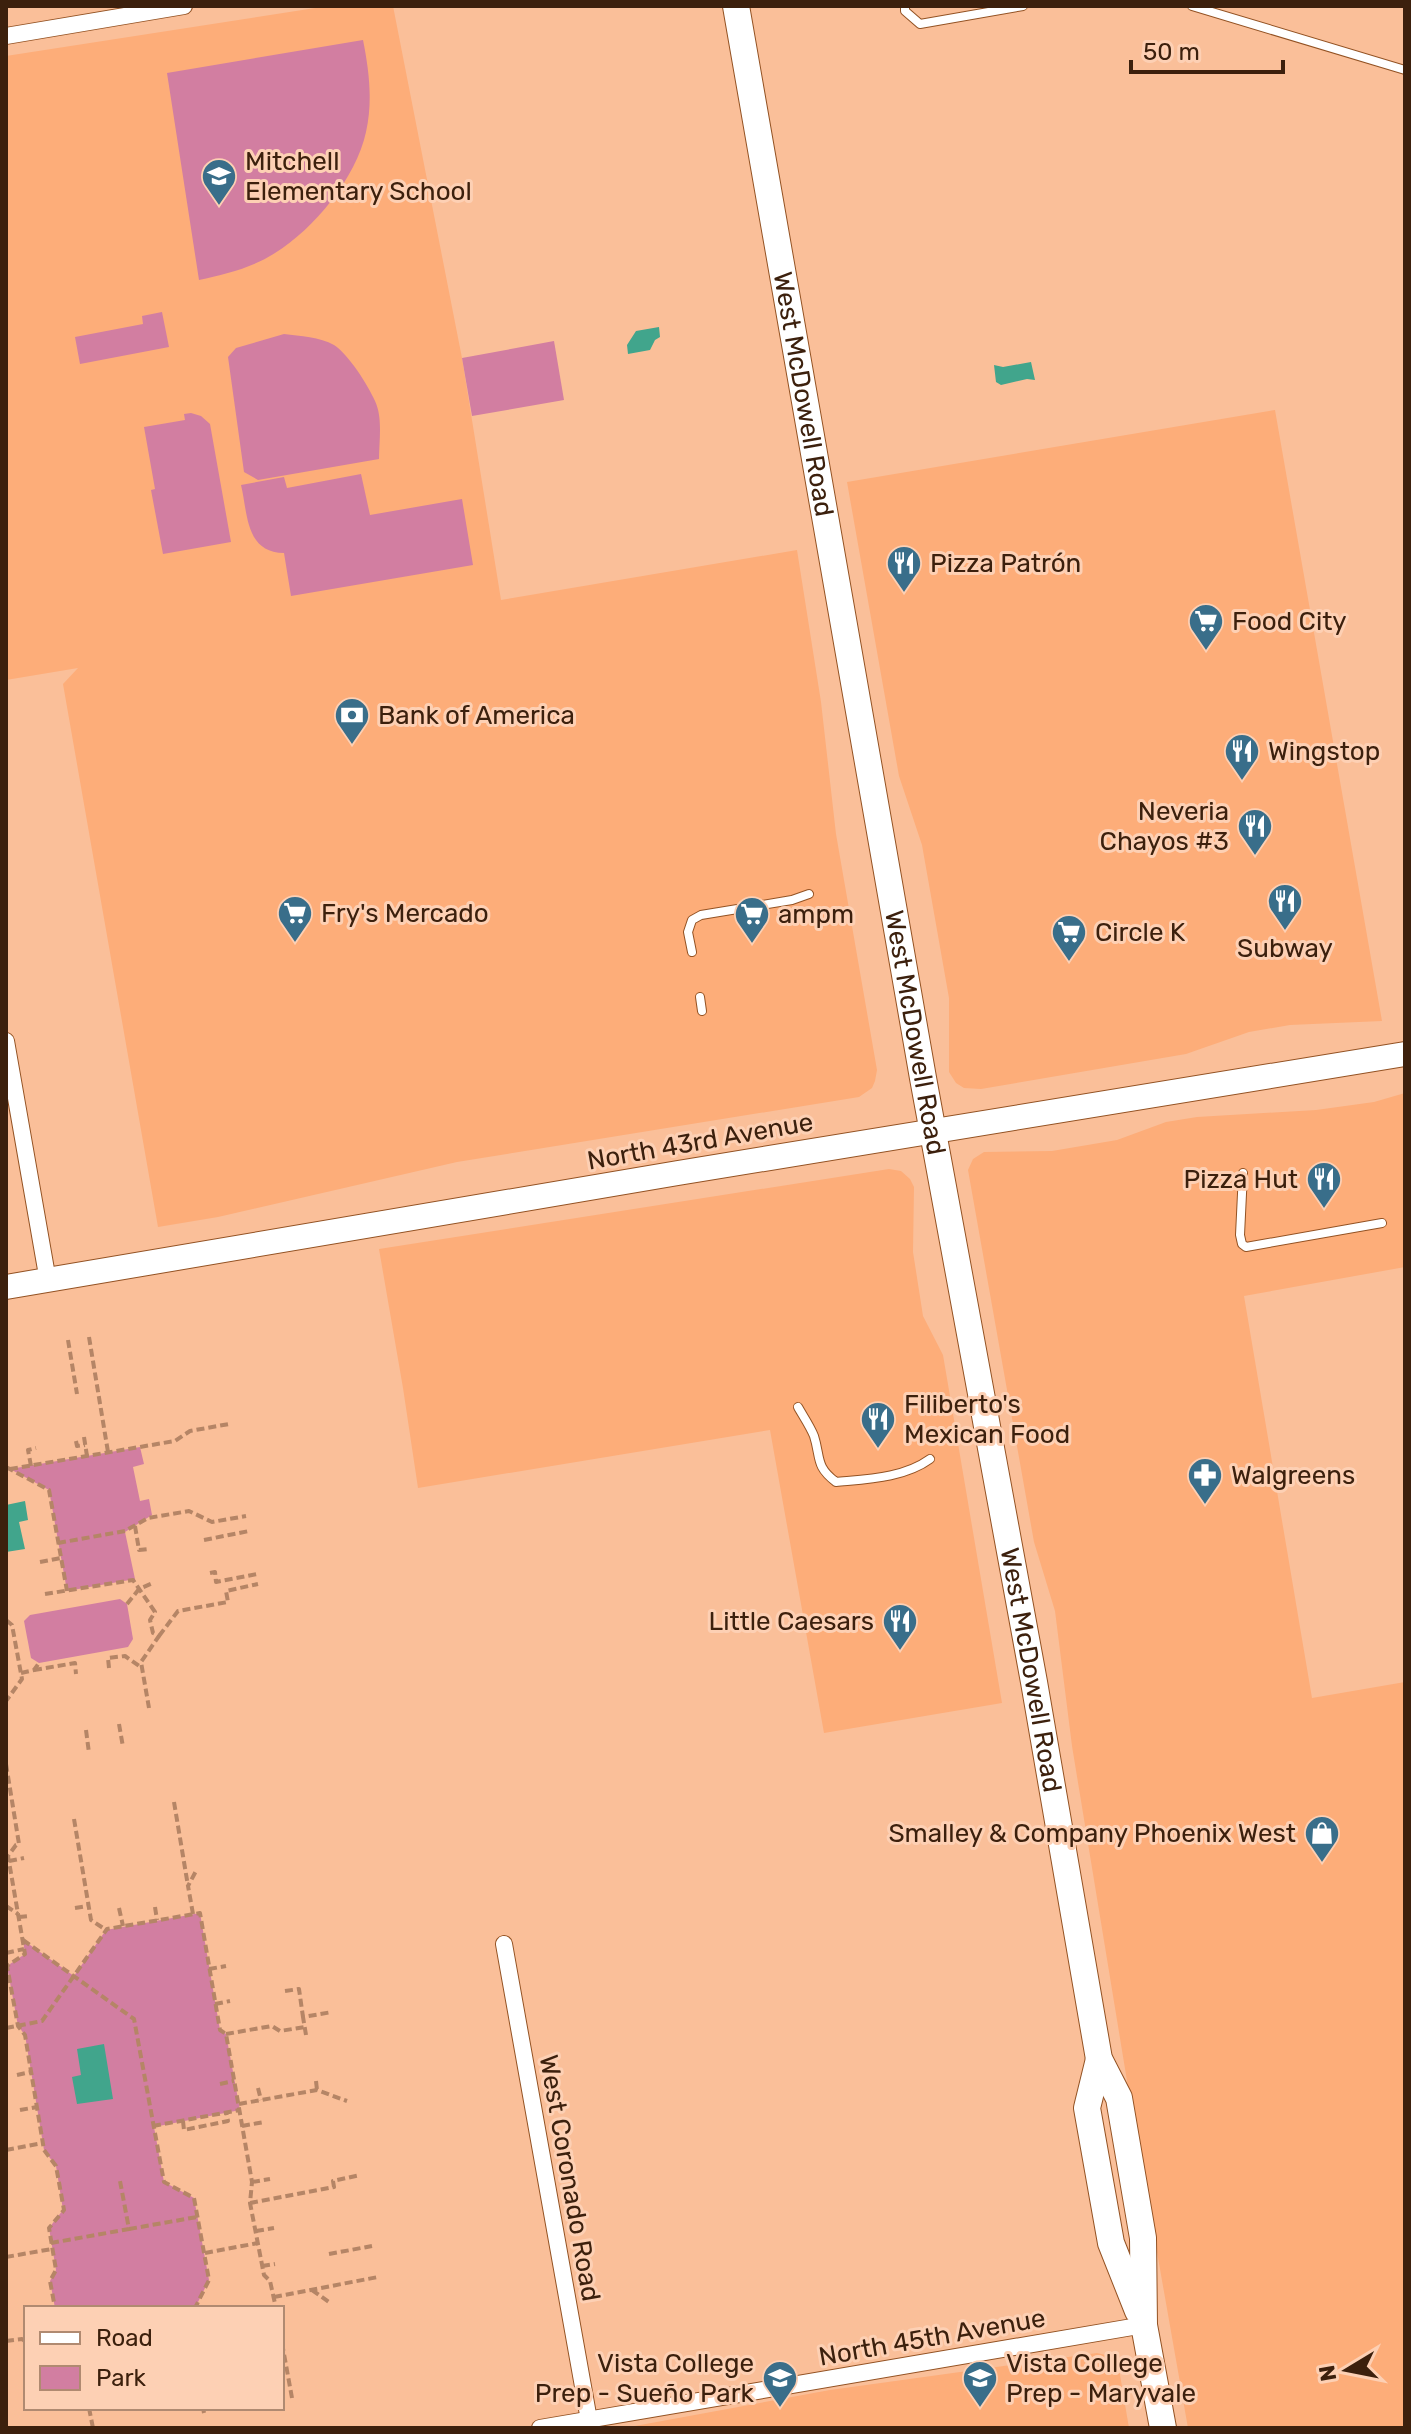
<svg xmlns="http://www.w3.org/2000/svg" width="1411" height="2434" viewBox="0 0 1411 2434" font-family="Rubik,sans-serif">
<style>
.built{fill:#fdad79}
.green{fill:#d27ea1}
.water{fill:#41a58c}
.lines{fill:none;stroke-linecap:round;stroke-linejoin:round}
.service-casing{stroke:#935223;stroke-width:10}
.minor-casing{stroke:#935223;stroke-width:18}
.secondary-casing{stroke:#935223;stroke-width:26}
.primary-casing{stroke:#935223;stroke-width:28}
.path{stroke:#b58566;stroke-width:4;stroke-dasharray:8 4;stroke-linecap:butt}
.service{stroke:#fff;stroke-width:8}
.minor{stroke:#fff;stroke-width:16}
.secondary{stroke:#fff;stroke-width:24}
.primary{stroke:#fff;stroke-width:26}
.labels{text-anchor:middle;stroke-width:6;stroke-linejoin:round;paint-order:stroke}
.poi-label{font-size:26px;fill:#3c200d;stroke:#fdd0b4;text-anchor:start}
.street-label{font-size:26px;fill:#3c200d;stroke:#fdd0b4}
</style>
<rect width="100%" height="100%" fill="#fabf99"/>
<!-- built -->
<g class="built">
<path d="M328 6H393L462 358 501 600 797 550 821 702 836 834 877 1070 875 1081 872 1088 859 1097 457 1162 218 1217 158 1227 63 684 78 668 6 680V56Z"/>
<path d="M1275 410 1382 1021 1290 1025 1249 1032 1186 1054 981 1089 964 1088 956 1083 949 1072V998L922 845 899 776 847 482Z"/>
<path d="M1405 1093V1267L1244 1296 1312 1698 1405 1682V2428H1188L1129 2093 1072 1746 1055 1611 1034 1542 968 1170 973 1159 984 1152 1052 1151 1117 1140 1166 1122 1197 1117 1316 1110 1374 1102Z"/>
<path d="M889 1169 901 1171 910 1179 914 1187 913 1252 923 1316 943 1355 1002 1703 824 1733 770 1430 418 1488 403 1388 379 1249Z"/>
<path d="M1097 2353 1114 2357 1118 2363 1129 2428H624L830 2390Z"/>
</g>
<!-- green -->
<g class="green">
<path d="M363 40C369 70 373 101 366 132 356 178 314 229 275 253 252 268 225 274 199 280L167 73Z"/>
<path d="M162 312 169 347 80 364 75 337 143 324 142 316Z"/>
<path d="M284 334C300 336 320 337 334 345 349 355 368 385 375 401 383 418 379 441 379 459L258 480 244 472 228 357 236 348Z"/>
<path d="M554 341 564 400 472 416 462 358Z"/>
<path d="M191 413 201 416 210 424 231 542 163 554 151 490 155 489 144 427 185 420 184 414Z"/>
<path d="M361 474 370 515 462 499 473 565 291 596 284 553C245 552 248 514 241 485L284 477 287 488Z"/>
<path d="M140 1447 144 1464 133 1467 140 1501 149 1499 152 1515 125 1532 135 1579 67 1591 49 1490 10 1469Z"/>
<path d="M120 1599 127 1604 133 1639 128 1647 39 1663 31 1658 24 1621 30 1615Z"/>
<path d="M200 1913 220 2030 226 2034 240 2110 154 2127 164 2182 194 2198 209 2280 195 2308H55L50 2281 56 2270 49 2228 63 2210 56 2166 44 2150 25 2035 18 2026 7 1966 25 1954 23 1940 74 1976 106 1930Z"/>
</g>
<!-- water -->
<g class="water">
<path d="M659 327 660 337 655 340 650 350 628 354 627 345 636 331Z"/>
<path d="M1031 362 1035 380 1027 379 1001 385 996 382 994 365 1003 367Z"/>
<path d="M25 1501 28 1520 19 1522 25 1549 6 1552V1505Z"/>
<path d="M104 2044 113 2099 77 2104 72 2077 81 2075 77 2049Z"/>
</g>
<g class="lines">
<!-- service casing -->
<g class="service-casing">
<g id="service">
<path d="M905 6V11L920 24 1023 6"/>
<path d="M1192 6 1405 70"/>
<path d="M692 952 688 932 692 920 701 915 792 900 809 894"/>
<path d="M700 997 702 1011"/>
<path d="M1243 1173 1240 1235 1242 1244 1246 1247 1382 1223"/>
<path d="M798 1407C803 1416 810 1426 814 1436 821 1458 815 1466 836 1482 867 1479 904 1478 930 1459"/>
</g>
</g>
<!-- minor casing -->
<g class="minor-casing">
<g id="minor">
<path d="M6 36 184 6"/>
<path d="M6 1041 48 1281"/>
<path d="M504 1944 589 2420"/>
<path d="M540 2428 1144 2325"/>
</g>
</g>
<!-- secondary casing -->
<g class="secondary-casing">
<path id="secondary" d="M6 1287 678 1173 1405 1054"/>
</g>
<!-- primary casing -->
<g class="primary-casing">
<g id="primary">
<path id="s1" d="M736 6 923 1078 1034 1682 1099 2059 1119 2098 1143 2238 1144 2325 1163 2428"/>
<path d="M1099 2059 1087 2108 1111 2243 1138 2311"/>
</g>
</g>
<!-- path -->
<g class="path">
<path d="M89 1337 108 1452"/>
<path d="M68 1340 77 1394"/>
<path d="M84 1437 87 1456"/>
<path d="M76 1441 77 1446 85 1445"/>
<path d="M31 1466 28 1450 36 1448"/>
<path d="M6 1467 49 1490 67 1591"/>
<path d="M10 1469 175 1441 190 1431 229 1424"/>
<path d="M135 1526 139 1550 148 1549"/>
<path d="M204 1540 249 1531"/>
<path d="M58 1543 125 1531 148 1518 189 1511 212 1522 246 1516"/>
<path d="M40 1562 61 1558"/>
<path d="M210 1573 215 1572 216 1582 257 1574"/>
<path d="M45 1594 133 1580 155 1612 150 1620 153 1633 159 1636 141 1662 149 1708"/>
<path d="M127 1604 139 1589 153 1583"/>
<path d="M6 1620 12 1625 22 1679 6 1701"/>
<path d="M159 1636 178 1611 228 1602 226 1591 258 1584"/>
<path d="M109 1668 108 1658 125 1656 142 1668"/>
<path d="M34 1670 75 1663 76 1674"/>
<path d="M21 1673 34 1670 39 1663"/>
<path d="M119 1724 123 1747"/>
<path d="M86 1730 89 1753"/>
<path d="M6 1764 19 1844 16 1845 8 1856 25 1954 7 1966 18 2026 25 2035 44 2150 56 2166 64 2210 49 2228 56 2270 50 2281 55 2308"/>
<path d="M174 1802 188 1886"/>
<path d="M74 1819 91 1920 106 1930"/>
<path d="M9 1861 24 1858"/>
<path d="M6 1906 18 1914"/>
<path d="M155 1907 157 1920"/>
<path d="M75 1908 88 1906"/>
<path d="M119 1908 123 1926"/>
<path d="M193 1914 188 1886 196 1871"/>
<path d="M19 1917 29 1916"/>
<path d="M23 1940 134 2019 164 2182 194 2198 209 2280 195 2308"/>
<path d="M6 1953 24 1949"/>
<path d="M209 1969 226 1966"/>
<path d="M285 1991 299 1989 303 2017"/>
<path d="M215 2004 230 2001"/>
<path d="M6 2028 42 2021 107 1929 200 1913 220 2030 226 2034 252 2182 250 2203 264 2275 270 2281 276 2308"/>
<path d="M226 2034 272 2026 280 2031 305 2027"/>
<path d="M306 2035 303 2017 332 2012"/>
<path d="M17 2075 31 2072"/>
<path d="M316 2081 317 2090"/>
<path d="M220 2084 234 2081"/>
<path d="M258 2088 261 2100"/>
<path d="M239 2104 317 2090 347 2101"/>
<path d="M20 2110 37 2107"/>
<path d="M183 2121 184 2130 228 2121 226 2112"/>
<path d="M153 2126 240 2110"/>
<path d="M242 2126 264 2122"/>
<path d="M6 2150 43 2143"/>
<path d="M252 2182 270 2179"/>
<path d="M250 2203 334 2187 333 2181 360 2175"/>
<path d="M129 2229 197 2217"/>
<path d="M256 2231 274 2228"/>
<path d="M51 2243 129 2229 120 2181"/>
<path d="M205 2253 258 2243"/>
<path d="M329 2254 372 2246"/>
<path d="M6 2257 52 2249"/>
<path d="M262 2266 275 2264"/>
<path d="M312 2290 329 2302"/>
<path d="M274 2297 378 2277"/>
<path d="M6 2341 22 2339 26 2342"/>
<path d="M282 2343 292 2398"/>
<path d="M89 2408 93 2428"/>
<path d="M203 2408 204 2413"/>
</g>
<!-- service -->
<use href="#service" class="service"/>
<!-- minor -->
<use href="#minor" class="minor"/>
<!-- secondary -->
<use href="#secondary" class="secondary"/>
<!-- primary -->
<use href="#primary" class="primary"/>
</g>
<!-- icons -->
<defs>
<g id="school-pin" transform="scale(1.8)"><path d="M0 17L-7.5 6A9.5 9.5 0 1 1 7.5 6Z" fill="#396e8a" stroke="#fdd0b4"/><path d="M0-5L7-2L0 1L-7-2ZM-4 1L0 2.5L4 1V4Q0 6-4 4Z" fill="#fff"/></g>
<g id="restaurant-pin" transform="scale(1.8)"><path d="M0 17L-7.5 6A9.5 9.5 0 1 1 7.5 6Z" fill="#396e8a" stroke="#fdd0b4"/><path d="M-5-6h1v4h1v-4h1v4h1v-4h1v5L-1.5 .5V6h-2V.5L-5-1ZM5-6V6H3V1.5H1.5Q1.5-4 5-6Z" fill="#fff"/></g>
<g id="supermarket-pin" transform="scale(1.8)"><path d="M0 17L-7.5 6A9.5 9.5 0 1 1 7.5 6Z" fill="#396e8a" stroke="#fdd0b4"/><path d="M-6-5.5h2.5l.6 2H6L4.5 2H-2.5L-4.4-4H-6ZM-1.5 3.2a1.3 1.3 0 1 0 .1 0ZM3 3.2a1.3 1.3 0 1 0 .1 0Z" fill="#fff"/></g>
<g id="bank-pin" transform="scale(1.8)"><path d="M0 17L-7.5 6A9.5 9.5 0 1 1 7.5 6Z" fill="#396e8a" stroke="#fdd0b4"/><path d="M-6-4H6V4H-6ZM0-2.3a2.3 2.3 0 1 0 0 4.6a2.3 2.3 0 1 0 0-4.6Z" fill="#fff"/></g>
<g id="pharmacy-pin" transform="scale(1.8)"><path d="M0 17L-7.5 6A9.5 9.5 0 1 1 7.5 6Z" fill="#396e8a" stroke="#fdd0b4"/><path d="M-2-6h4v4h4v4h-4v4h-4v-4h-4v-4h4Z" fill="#fff"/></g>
<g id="shop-pin" transform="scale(1.8)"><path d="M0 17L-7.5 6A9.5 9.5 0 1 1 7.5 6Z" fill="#396e8a" stroke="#fdd0b4"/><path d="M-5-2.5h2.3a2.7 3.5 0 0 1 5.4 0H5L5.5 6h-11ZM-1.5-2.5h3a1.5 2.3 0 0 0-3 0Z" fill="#fff"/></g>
</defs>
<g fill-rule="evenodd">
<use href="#school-pin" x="219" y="176"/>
<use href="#restaurant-pin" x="904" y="563"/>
<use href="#supermarket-pin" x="1206" y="621"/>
<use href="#bank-pin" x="352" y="715"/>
<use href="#restaurant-pin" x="1242" y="751"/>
<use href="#restaurant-pin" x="1255" y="826"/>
<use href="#restaurant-pin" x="1285" y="901"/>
<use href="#supermarket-pin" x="295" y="913"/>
<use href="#supermarket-pin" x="752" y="914"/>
<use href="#supermarket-pin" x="1069" y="932"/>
<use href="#restaurant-pin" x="1324" y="1179"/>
<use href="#restaurant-pin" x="878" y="1419"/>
<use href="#pharmacy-pin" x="1205" y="1475"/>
<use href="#restaurant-pin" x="900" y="1621"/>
<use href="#shop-pin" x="1322" y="1833"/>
<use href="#school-pin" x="780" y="2378"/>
<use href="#school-pin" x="980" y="2378"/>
</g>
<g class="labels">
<!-- poi labels -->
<g class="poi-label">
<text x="245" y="170">Mitchell<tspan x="245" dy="30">Elementary School</tspan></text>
<text x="930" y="572">Pizza Patrón</text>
<text x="1232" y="630">Food City</text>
<text x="378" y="724">Bank of America</text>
<text x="1268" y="760">Wingstop</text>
<text x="1229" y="820" text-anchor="end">Neveria<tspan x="1229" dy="30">Chayos #3</tspan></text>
<text x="321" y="922">Fry's Mercado</text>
<text x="778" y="923">ampm</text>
<text x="1095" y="941">Circle K</text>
<text x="1285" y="957" text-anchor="middle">Subway</text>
<text x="1298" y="1188" text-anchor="end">Pizza Hut</text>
<text x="904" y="1413">Filiberto's<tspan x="904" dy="30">Mexican Food</tspan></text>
<text x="1231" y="1484">Walgreens</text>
<text x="874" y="1630" text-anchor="end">Little Caesars</text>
<text x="1296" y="1842" text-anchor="end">Smalley &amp; Company Phoenix West</text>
<text x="754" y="2372" text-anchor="end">Vista College<tspan x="754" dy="30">Prep - Sueño Park</tspan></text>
<text x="1006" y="2372">Vista College<tspan x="1006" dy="30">Prep - Maryvale</tspan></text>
</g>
<!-- street labels -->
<g class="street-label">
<text dy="9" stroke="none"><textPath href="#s1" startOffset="394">West McDowell Road</textPath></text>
<text dy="9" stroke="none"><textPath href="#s1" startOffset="1042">West McDowell Road</textPath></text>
<text transform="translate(700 1141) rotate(-10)" y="9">North 43rd Avenue</text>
<text dy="9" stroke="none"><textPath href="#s1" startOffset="1690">West McDowell Road</textPath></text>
<text transform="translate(570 2178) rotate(80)" y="9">West Coronado Road</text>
<text transform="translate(932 2337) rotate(-10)" y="9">North 45th Avenue</text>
</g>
</g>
<!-- border -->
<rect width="1411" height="2434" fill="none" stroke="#3c200d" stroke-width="16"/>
<!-- legend -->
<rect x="24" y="2306" width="260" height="104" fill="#fdd0b4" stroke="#b08a71" stroke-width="2"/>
<rect x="40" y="2332" width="40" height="12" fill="#ffffff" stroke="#b08a71" stroke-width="2"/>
<text x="96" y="2346" font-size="24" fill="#3c200d">Road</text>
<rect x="40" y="2366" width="40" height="24" fill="#d27ea1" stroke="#b08a71" stroke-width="2"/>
<text x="96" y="2386" font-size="24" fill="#3c200d">Park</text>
<!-- north arrow -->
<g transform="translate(1347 2370) rotate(260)" stroke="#fdd0b4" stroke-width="6" paint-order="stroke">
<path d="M0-6L14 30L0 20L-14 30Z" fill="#3c200d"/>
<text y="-12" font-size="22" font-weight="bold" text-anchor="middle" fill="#3c200d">N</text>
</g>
<!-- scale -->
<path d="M1131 60v12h152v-12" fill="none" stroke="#3c200d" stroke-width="4"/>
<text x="1143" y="60" font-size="24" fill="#3c200d" stroke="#fdd0b4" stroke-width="6" paint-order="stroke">50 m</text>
</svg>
